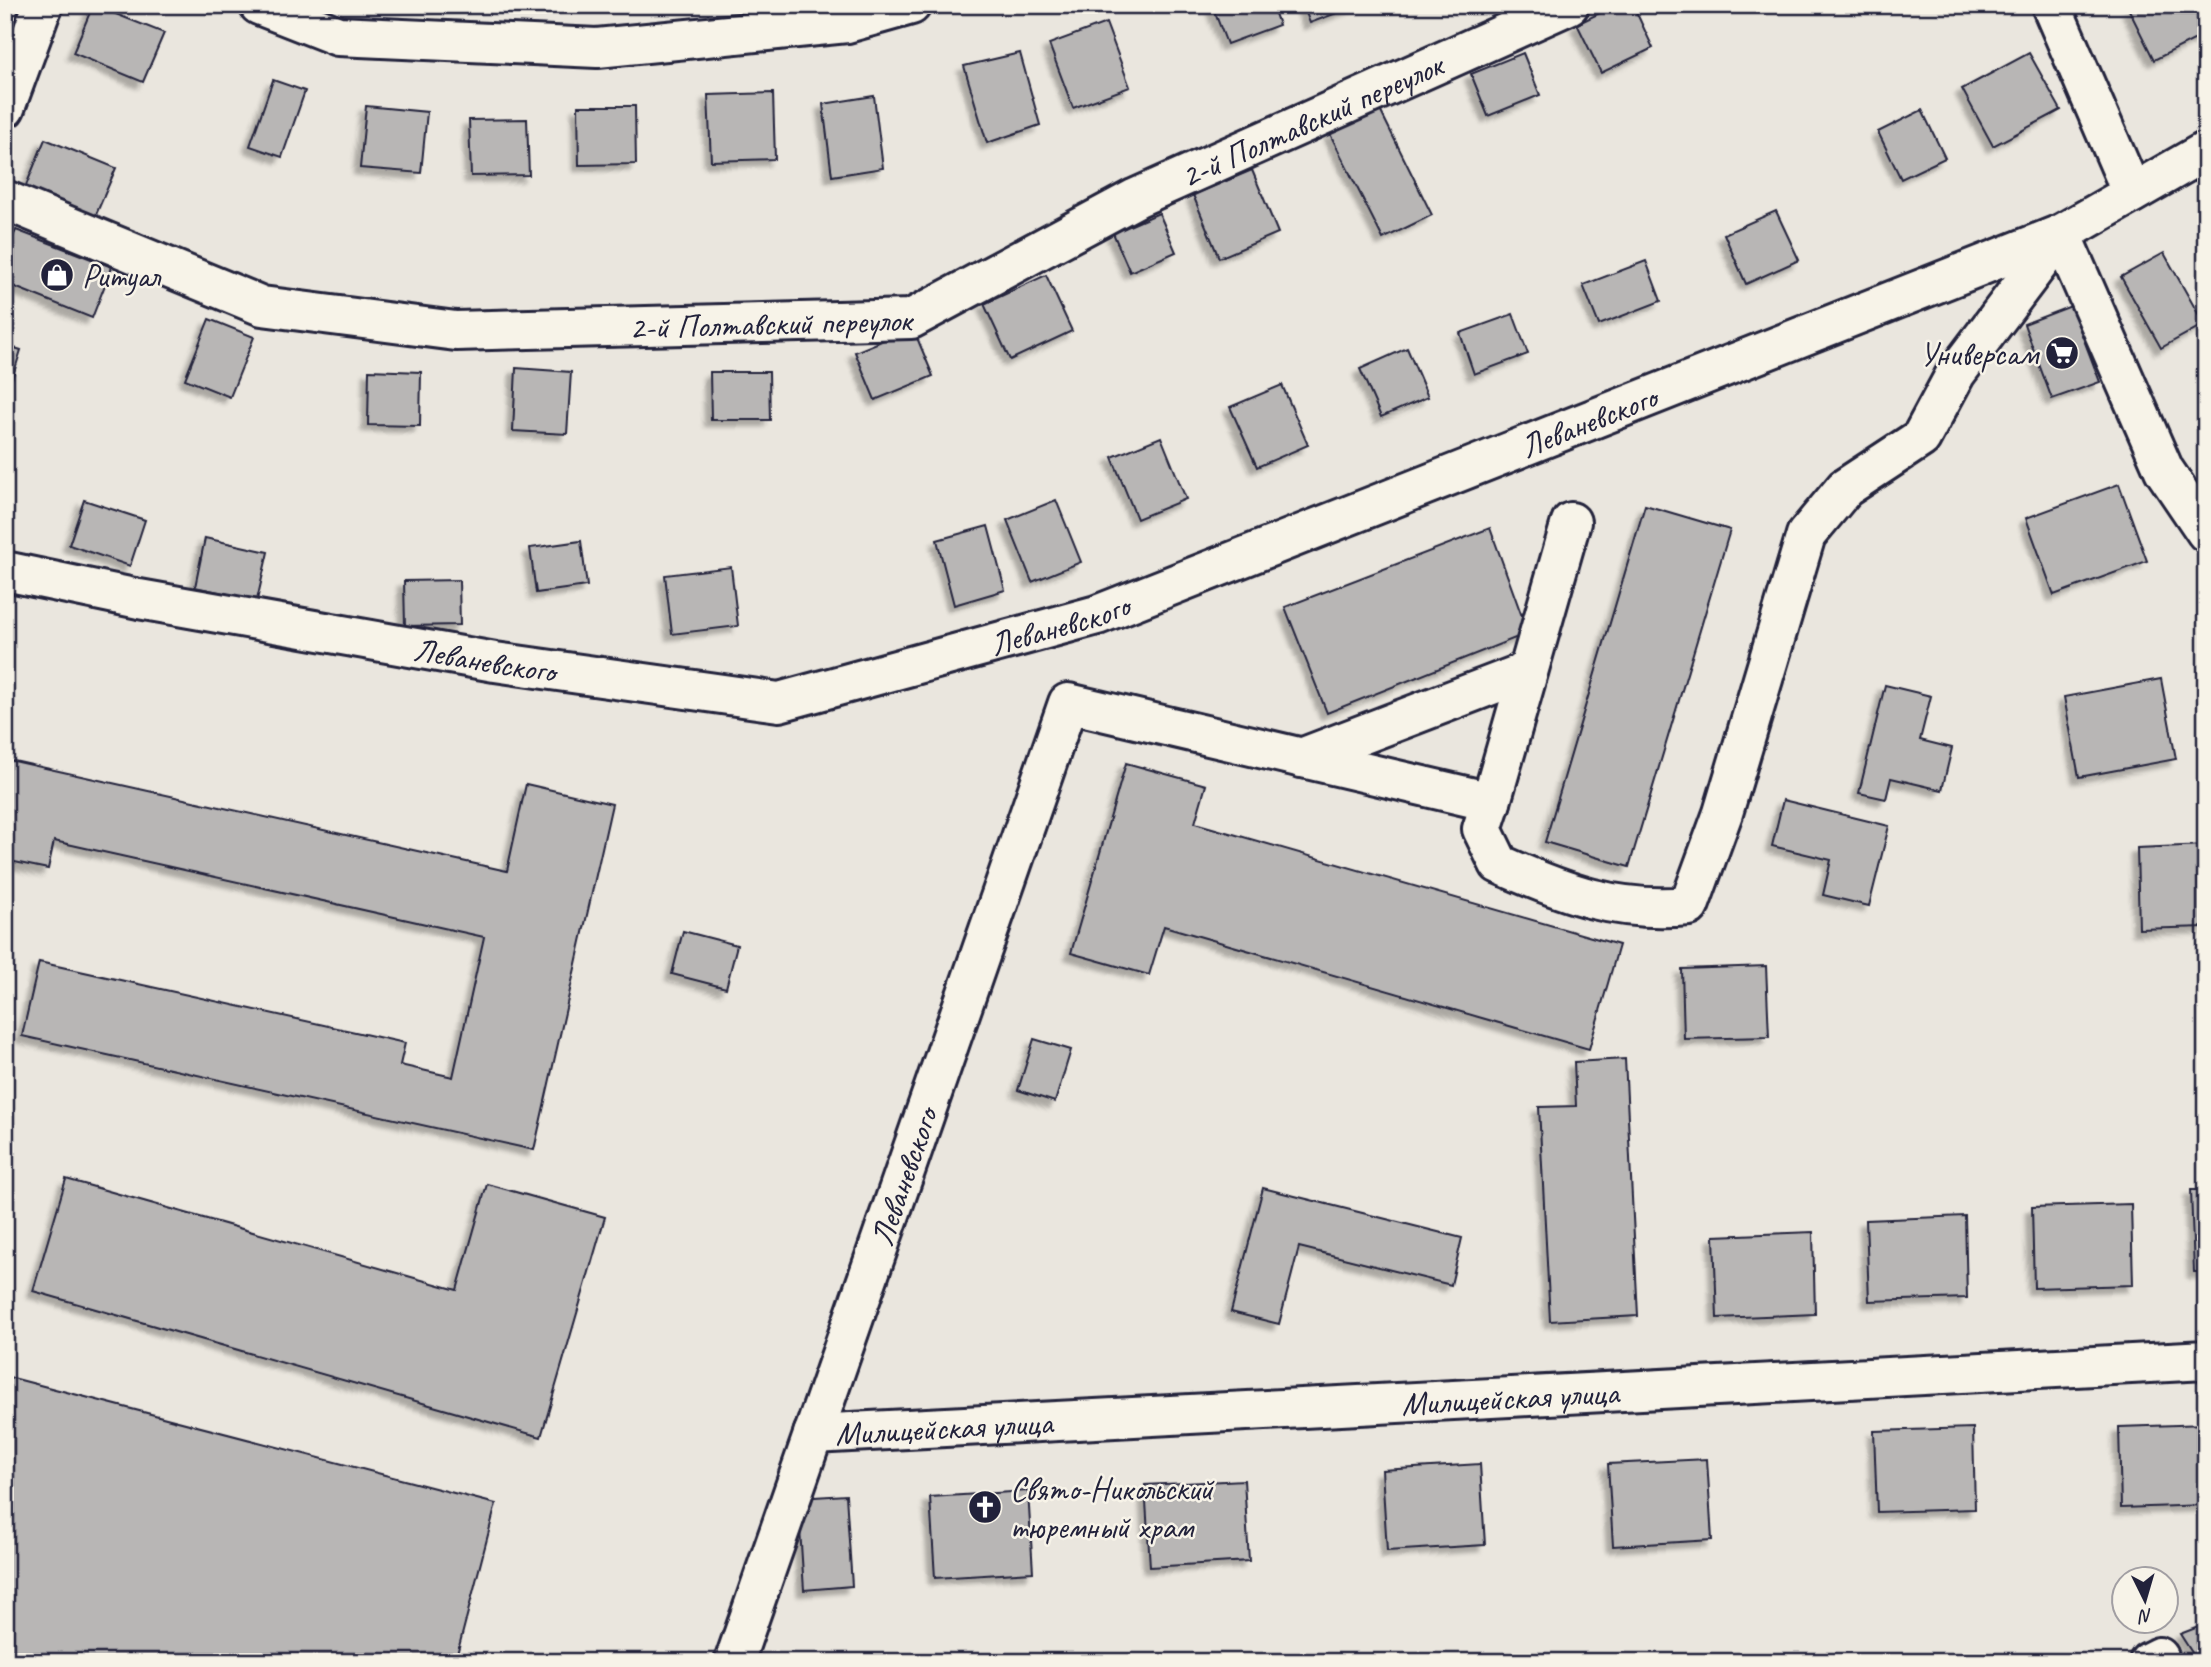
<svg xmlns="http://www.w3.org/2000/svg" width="2211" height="1667" viewBox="0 0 2211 1667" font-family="Caveat,sans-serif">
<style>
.building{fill:#b8b6b5;stroke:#22223b;stroke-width:2;filter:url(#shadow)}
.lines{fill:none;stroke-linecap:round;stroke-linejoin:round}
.minor-casing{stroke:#22223b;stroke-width:44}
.minor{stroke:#f7f3e8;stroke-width:38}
.labels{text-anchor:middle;stroke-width:5;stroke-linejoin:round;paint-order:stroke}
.street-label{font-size:33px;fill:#22223b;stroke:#f7f3e8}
.poi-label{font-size:33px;fill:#22223b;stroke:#f7f3e8;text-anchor:start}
</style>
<defs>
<filter id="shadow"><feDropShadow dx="-6" dy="6" stdDeviation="2" flood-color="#0004"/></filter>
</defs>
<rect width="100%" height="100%" fill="#eae6de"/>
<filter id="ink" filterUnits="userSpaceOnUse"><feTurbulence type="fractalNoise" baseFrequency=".0143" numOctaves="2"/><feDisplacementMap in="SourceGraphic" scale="14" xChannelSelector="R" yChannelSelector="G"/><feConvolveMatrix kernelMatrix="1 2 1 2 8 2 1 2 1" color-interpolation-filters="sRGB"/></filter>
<g filter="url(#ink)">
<!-- building -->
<g class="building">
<path d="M93 5 164 33 143 82 73 53Z"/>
<path d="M1212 5H1272L1279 25 1227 44Z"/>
<path d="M1303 5H1358L1310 23Z"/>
<path d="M1616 5H1633L1653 48 1601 73 1577 24Z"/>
<path d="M2138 5H2196L2206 25V34L2154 60 2129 10Z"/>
<path d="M1106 23 1130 87 1073 108 1049 44Z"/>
<path d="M1020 53 1040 125 987 143 964 66Z"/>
<path d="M1523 53 1540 95 1488 116 1471 74Z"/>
<path d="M2029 53 2061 110 1993 146 1962 89Z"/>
<path d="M273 80 305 91 282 157 250 146Z"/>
<path d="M773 93 775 159 711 161 708 95Z"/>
<path d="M874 96 883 168 832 176 823 104Z"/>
<path d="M366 106 427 112 421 173 360 168Z"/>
<path d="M578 106H635L636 164 579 165Z"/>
<path d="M1380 110 1432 215 1383 239 1330 134Z"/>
<path d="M1922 110 1945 158 1901 179 1878 132Z"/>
<path d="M527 119 529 175 471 176 469 120Z"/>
<path d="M45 139 116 168 95 217 25 188Z"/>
<path d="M1252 170 1278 233 1219 258 1193 195Z"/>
<path d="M1776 211 1799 260 1746 284 1724 234Z"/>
<path d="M1159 213 1176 252 1130 272 1113 233Z"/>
<path d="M16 230 112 267 92 318 5 283V255Z"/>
<path d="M2164 253 2204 324 2161 348 2121 277Z"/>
<path d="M1646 261 1661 301 1599 325 1583 285Z"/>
<path d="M1046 275 1072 331 1010 360 984 304Z"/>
<path d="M2071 306 2100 382 2052 399 2024 324Z"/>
<path d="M1513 314 1528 354 1474 374 1460 333Z"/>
<path d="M209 319 254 337 230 397 185 379Z"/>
<path d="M913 328 933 376 875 400 855 352Z"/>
<path d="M5 345 21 350 6 398H5Z"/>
<path d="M1407 348 1428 397 1381 417 1360 369Z"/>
<path d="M516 368 571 372 567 434 513 431Z"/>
<path d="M369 370 421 372 420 426 368 425Z"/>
<path d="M710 372H769L770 420H711Z"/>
<path d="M1282 385 1308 445 1257 467 1230 407Z"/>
<path d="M1161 437 1186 499 1137 519 1112 457Z"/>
<path d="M2119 484 2147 561 2054 595 2026 518Z"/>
<path d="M84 500 145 520 130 566 69 545Z"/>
<path d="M1056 500 1081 562 1032 582 1007 520Z"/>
<path d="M1645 505 1730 530 1629 867 1545 842Z"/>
<path d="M988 526 1005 590 954 605 937 540Z"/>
<path d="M1490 528 1528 633 1327 713 1285 607Z"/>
<path d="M205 538 268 552 257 600 195 587Z"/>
<path d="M581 541 587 586 536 593 530 548Z"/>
<path d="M731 567 738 626 672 634 665 575Z"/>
<path d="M459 580 460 625 405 626 404 581Z"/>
<path d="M2161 679 2176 759 2079 777 2064 697Z"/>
<path d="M1885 685 1931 696 1920 740 1952 748 1942 790 1891 778 1886 799 1859 793Z"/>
<path d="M5 759 507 871 526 784 612 804 534 1150 22 1036 39 962 405 1043 400 1065 453 1077 484 937 54 841 48 869 5 860Z"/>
<path d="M1126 763 1206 785 1195 823 1619 945 1589 1049 1164 926 1149 975 1071 953Z"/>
<path d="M1783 800 1889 826 1869 906 1823 895 1831 860 1772 846Z"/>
<path d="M2206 845V927L2139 929 2137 848Z"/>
<path d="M683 931 737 945 726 988 672 974Z"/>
<path d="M1766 966 1769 1037 1684 1039 1682 969Z"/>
<path d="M1034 1039 1071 1050 1055 1102 1018 1090Z"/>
<path d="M1625 1059 1638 1316 1550 1321 1539 1107 1576 1106 1574 1062Z"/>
<path d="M66 1179 457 1290 487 1184 605 1217 541 1437 33 1291Z"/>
<path d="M1263 1188 1462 1238 1451 1285 1299 1247 1279 1324 1231 1312Z"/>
<path d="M2191 1190H2206V1272H2194Z"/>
<path d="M2131 1204 2133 1285 2034 1288 2032 1207Z"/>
<path d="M1965 1216 1967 1298 1869 1301 1866 1220Z"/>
<path d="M1813 1232 1815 1314 1717 1318 1714 1236Z"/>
<path d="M5 1376 496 1504 455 1662H5Z"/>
<path d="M2206 1424V1505L2121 1508 2119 1427Z"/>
<path d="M1973 1428 1975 1509 1877 1512 1874 1431Z"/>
<path d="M1707 1459 1712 1540 1613 1546 1608 1464Z"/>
<path d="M1480 1464 1485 1545 1387 1551 1382 1470Z"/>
<path d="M1244 1480 1249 1561 1150 1567 1145 1485Z"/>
<path d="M1028 1491 1033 1572 935 1578 930 1497Z"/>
<path d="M846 1495 852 1586 804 1590 798 1498Z"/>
<path d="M2206 1624V1662H2198L2180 1634Z"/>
</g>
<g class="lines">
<!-- minor casing -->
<g class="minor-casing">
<g id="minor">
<path d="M259 5 338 36 597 48 847 23 911 5"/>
<path d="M2051 5 2132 193"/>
<path d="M5 108 43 5"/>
<path id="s1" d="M5 200 262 306 456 331 911 319 1136 198 1569 5"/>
<path id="s2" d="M5 571 139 599 495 662 779 702 1097 615 2061 234 2206 151"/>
<path d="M1301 758 1528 671"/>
<path d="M1491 802 1482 829 1499 864C1564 893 1617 913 1689 906L1723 813 1806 535 1845 488 1921 438 1956 373 2061 234 2164 470 2206 532"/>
<path id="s3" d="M813 1434 2206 1360"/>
<path id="s4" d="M734 1662 1068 703 1491 802 1571 522"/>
<path d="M2149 1662 2159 1657"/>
</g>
</g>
<!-- minor -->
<use href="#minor" class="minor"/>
</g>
</g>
<!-- icons -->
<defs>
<g id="shop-disc" transform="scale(1.75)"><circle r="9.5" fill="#22223b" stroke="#f7f3e8"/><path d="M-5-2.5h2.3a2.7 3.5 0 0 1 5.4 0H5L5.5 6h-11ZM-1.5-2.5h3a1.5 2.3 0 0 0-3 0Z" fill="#fff"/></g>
<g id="supermarket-disc" transform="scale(1.75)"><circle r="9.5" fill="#22223b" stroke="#f7f3e8"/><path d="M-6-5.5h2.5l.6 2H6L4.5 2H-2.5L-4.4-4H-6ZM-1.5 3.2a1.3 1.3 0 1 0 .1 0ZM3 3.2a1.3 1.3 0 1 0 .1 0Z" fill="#fff"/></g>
<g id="church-disc" transform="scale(1.75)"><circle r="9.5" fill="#22223b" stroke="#f7f3e8"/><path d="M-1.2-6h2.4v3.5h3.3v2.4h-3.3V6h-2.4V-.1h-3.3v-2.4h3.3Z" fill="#fff"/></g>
</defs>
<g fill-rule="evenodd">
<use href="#shop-disc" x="57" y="275"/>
<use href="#supermarket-disc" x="2062" y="353"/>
<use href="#church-disc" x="985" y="1507"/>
</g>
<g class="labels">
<!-- street labels -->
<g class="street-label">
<text dy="12" stroke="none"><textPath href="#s1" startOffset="1376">2-й Полтавский переулок</textPath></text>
<text dy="12" stroke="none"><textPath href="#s1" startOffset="788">2-й Полтавский переулок</textPath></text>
<text dy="12" stroke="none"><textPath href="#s2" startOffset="1643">Леваневского</textPath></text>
<text dy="12" stroke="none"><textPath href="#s2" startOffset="1076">Леваневского</textPath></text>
<text dy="12" stroke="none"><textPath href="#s2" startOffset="488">Леваневского</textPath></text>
<text dy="12" stroke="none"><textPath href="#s4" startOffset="514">Леваневского</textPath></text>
<text dy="12" stroke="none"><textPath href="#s3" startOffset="698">Милицейская улица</textPath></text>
<text dy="12" stroke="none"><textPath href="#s3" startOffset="131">Милицейская улица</textPath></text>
</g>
<!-- poi labels -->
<g class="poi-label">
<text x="82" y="287">Ритуал</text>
<text x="2038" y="365" text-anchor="end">Универсам</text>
<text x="1010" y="1500">Свято-Никольский<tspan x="1010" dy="38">тюремный храм</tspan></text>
</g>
</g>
<!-- margin -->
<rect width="2211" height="1667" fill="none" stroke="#f7f3e8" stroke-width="28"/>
<rect x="14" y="14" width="2183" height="1639" fill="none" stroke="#22223b" stroke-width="2.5" filter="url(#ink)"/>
<!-- north arrow -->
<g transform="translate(2145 1600) rotate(175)"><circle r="33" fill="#f7f3e8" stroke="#a29fa3" stroke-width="2"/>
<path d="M0-5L12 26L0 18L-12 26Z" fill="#22223b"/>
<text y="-10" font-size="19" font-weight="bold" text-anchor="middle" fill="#22223b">N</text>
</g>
</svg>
